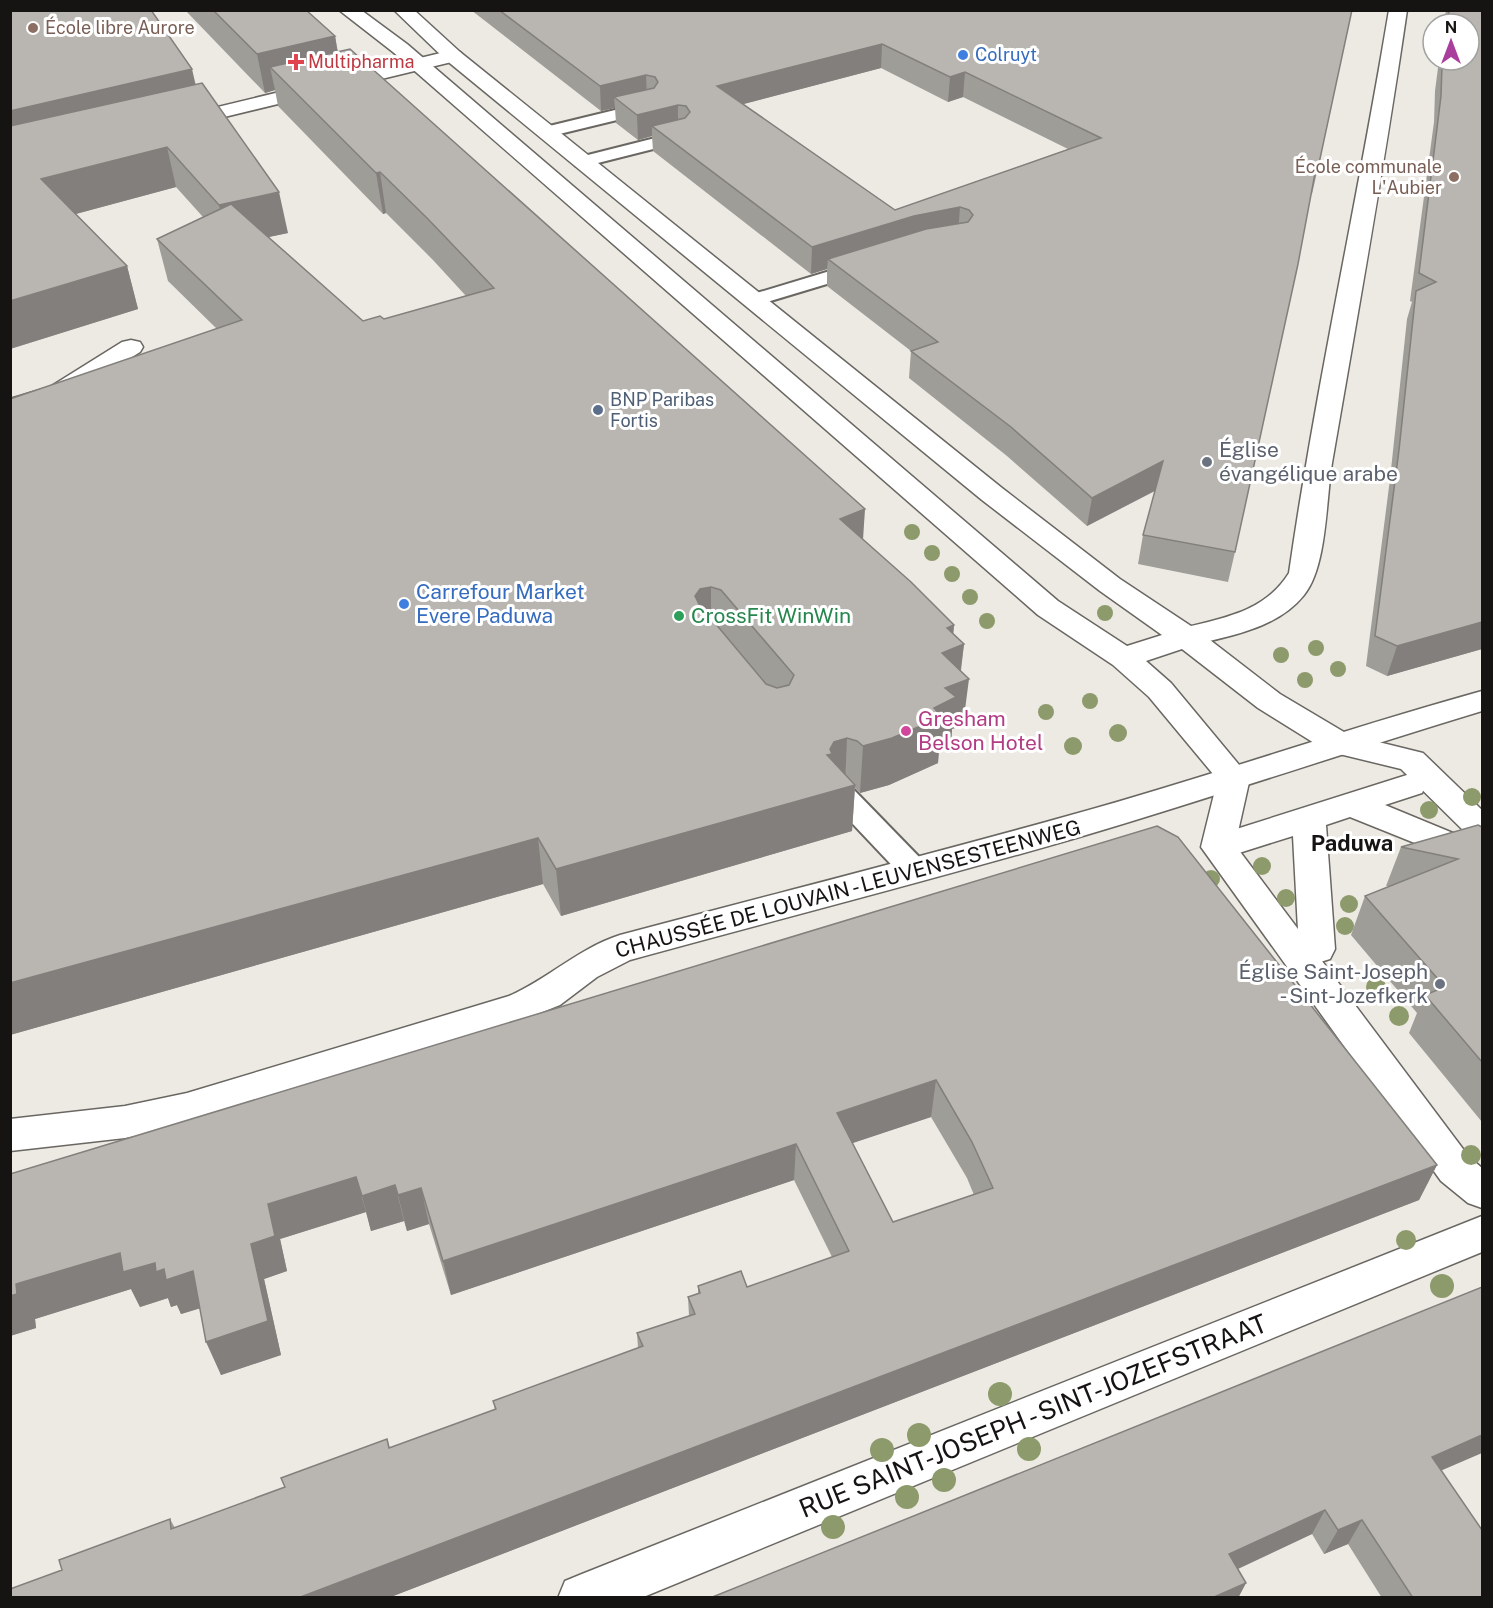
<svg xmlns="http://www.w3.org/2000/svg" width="1493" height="1608" viewBox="0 0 1493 1608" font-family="'Public Sans',sans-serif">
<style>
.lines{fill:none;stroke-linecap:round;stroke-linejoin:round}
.service-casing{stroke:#6a6762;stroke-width:4}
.pedestrian-casing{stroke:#6a6762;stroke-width:3}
.minor-casing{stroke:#6a6762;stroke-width:3}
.tertiary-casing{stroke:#6a6762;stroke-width:3}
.primary-casing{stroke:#6a6762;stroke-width:3}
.service{fill:#fff;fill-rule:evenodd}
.pedestrian{fill:#fff;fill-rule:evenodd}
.minor{fill:#fff;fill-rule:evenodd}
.tertiary{fill:#fff;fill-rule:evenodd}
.primary{fill:#fff;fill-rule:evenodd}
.tree{fill:#8d9a6b}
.wall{fill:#9f9d98;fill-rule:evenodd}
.shaded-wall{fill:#827f7c}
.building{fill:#b9b6b1;stroke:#827f7c;stroke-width:1.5;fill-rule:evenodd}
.education-dot{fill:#8d6e63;stroke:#fff;stroke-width:2}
.shop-dot{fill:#3f7fe0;stroke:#fff;stroke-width:2}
.health-dot{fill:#e0444e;stroke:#fff;stroke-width:2}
.service-dot{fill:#5c6f8a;stroke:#fff;stroke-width:2}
.worship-dot{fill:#6b7280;stroke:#fff;stroke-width:2}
.leisure-dot{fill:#2e9e5b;stroke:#fff;stroke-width:2}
.hotel-dot{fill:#d1479c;stroke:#fff;stroke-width:2}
.labels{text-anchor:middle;stroke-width:6;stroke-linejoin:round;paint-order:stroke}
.far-education-label{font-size:18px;fill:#785e54;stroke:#fff;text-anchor:start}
.far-shop-label{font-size:18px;fill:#366cbe;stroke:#fff;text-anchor:start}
.far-health-label{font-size:18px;fill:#be3a42;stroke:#fff;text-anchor:start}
.far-service-label{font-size:18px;fill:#4e5e75;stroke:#fff;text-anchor:start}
.worship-label{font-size:21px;fill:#5b616d;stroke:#fff;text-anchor:start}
.shop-label{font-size:21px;fill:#366cbe;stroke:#fff;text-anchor:start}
.leisure-label{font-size:21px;fill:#27864d;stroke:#fff;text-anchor:start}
.hotel-label{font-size:21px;fill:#b23c85;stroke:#fff;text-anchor:start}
.street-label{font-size:21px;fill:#151412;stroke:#fff}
.neighbourhood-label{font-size:22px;font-weight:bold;fill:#151412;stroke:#fff}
.near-street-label{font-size:26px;fill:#151412;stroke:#fff}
</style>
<rect width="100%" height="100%" fill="#edeae4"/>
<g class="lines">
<!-- service casing -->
<g class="service-casing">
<g id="service">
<path d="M648 102 654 103 657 107 654 111 547 137 541 136 538 132 541 128Z"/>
<path d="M679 132 685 133 688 137 685 141 582 167 576 166 573 162 576 158Z"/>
<path d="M863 261 870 263 873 267 870 271 754 306 747 304 744 300 747 296Z"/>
<path d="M844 787 854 790 923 861 928 869 923 877 913 880 903 877 834 804 830 797 834 790Z"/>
</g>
</g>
<!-- pedestrian casing -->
<g class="pedestrian-casing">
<path id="pedestrian" d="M1410 774 1422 777 1426 785 1422 793 1385 805 1482 845V870L1350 817 1326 825 1335 949 1330 959 1317 963 1304 959 1299 949 1293 836 1239 853 1227 850 1222 841 1227 832Z"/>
</g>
<!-- minor casing -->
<g class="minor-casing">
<g id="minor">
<path d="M1389 10H1407C1385 162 1358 312 1332 463 1326 500 1327 567 1304 595 1276 630 1227 636 1186 647L1175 644 1171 637 1175 630C1217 619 1264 614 1289 573 1316 385 1358 199 1389 10Z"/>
<path d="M453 50 460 52 463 56 460 60 179 128 172 126 169 122 172 118Z"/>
<path d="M131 340 140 342 143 347 140 352 68 397 10 416V399L50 387 122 342Z"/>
<path d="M1338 732 1423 753 1482 810V841L1470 837 1401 769 1327 751 1322 743 1327 735Z"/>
<path d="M1234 767 1245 770 1250 778 1235 845 1469 1157 1482 1168V1208L1468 1203 1441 1181 1201 847 1218 778 1223 770Z"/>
<path d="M1482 1216V1252L641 1598H558L565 1581 582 1574Z"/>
</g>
</g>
<!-- tertiary casing -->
<g class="tertiary-casing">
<path id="tertiary" d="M339 10H361L407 44 1058 601 1127 646 1162 635 1100 591 982 500 446 60 394 10H414L460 52 1002 488 1120 579 1197 630 1280 694 1349 735 1354 743 1349 751 1338 754 1327 751 1258 708 1182 649 1146 661 1171 683 1250 778 1245 786 1234 789 1223 786 1149 697 1113 665 1038 615 393 52Z"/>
</g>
<!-- primary casing -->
<g class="primary-casing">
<path id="primary" d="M1482 691V711C1346 752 1212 798 1076 838 928 881 779 919 630 960L597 977 560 1005 520 1021 187 1125 125 1138 10 1151V1119L125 1106 187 1093 509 996C548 979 579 948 620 935 770 895 921 857 1071 815 1209 777 1344 729 1482 691Z"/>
</g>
<!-- service -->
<use href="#service" class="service"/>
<!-- pedestrian -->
<use href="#pedestrian" class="pedestrian"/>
<!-- minor -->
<use href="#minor" class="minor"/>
<!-- tertiary -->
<use href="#tertiary" class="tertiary"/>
<!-- primary -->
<use href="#primary" class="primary"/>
</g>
<!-- trees -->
<g class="tree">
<circle cx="912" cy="532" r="8"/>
<circle cx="932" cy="553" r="8"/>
<circle cx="952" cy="574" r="8"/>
<circle cx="970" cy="597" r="8"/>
<circle cx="1105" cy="613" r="8"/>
<circle cx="987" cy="621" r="8"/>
<circle cx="1316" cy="648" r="8"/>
<circle cx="1281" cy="655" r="8"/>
<circle cx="1338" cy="669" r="8"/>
<circle cx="1305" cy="680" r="8"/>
<circle cx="1090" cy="701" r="8"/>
<circle cx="1046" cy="712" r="8"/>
<circle cx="1118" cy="733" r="9"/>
<circle cx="1073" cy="746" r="9"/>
<circle cx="1472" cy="797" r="9"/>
<circle cx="1429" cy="810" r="9"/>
<circle cx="1262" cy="866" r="9"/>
<circle cx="1211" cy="879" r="9"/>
<circle cx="1286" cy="898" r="9"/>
<circle cx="1349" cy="904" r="9"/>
<circle cx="1345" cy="926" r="9"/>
<circle cx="1376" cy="987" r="10"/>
<circle cx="1399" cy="1016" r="10"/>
<circle cx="1471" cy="1155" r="10"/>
<circle cx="1406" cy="1240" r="10"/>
<circle cx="1442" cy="1286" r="12"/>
<circle cx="1000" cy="1394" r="12"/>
<circle cx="919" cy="1435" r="12"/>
<circle cx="1029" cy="1449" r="12"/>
<circle cx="882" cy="1450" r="12"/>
<circle cx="944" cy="1480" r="12"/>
<circle cx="907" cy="1497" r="12"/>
<circle cx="833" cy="1527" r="12"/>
</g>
<!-- wall -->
<g class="wall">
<path d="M10 10 196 84 288 233 268 237 363 321 384 319 466 296 433 260 386 213 383 214 278 106 275 90 265 93 185 10H306L335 36 338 52 954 625 953 634 964 644 961 671 963 725 952 729 951 744 939 749 938 763 889 785 860 793 855 788 852 831 561 916 543 884 10 1035V399L217 329 168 281 157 239 203 217 176 187 76 214 127 266 138 309 10 349Z"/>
<path d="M471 10H1352L1318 168 1312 194H1311L1235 552 1228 582 1138 564 1143 535 1155 491 1087 526 1007 456 909 378 911 351 827 286V269L811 274 653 151 652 136 638 140 616 123 615 108 601 111ZM881 68 948 102 963 97 1068 149 895 210 743 104Z"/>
<path d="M1446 10H1482V649L1387 676 1366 666 1390 479 1407 319 1412 302 1410 301 1434 122 1435 91 1439 60H1469V24H1444Z"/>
<path d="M1157 826 1437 1165 1419 1200 388 1598H10L62 1570 170 1519 175 1528 285 1487 387 1439 390 1448 495 1410 493 1401 638 1348 637 1333 689 1316 688 1297 698 1293V1286L747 1287 832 1257 794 1180 451 1295 429 1224 407 1231 404 1221 371 1231 366 1212 280 1239 287 1271 264 1279 281 1355 221 1375 200 1308 181 1314 177 1305 171 1307 168 1298 140 1307 131 1289 35 1319 36 1328 10 1336V1174ZM931 1117 967 1178 974 1195 893 1222 852 1143Z"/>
<path d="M1482 827V1122L1409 1033 1417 1013 1351 935 1365 896 1390 886H1386L1401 847Z"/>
<path d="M1441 1471 1482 1598H1382L1348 1544 1324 1554 1312 1534 1238 1569 1246 1583 1238 1598H710Z"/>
</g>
<!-- shaded-wall -->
<g class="shaded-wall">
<path d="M335 36 341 74 270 67 275 90 265 93 257 54Z"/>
<path d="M882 44 881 68 717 111V86Z"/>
<path d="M192 69 201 108 10 154V111Z"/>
<path d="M965 72 963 97 948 102 950 77Z"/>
<path d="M646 75 647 100 614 97 615 108 601 111 600 86Z"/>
<path d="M678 105V130L652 126V136L638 140 637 115Z"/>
<path d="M167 147 176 187 53 220 41 179Z"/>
<path d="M380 172 386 213 383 214 376 173Z"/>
<path d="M279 192 288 233 228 246 219 205Z"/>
<path d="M960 207 958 234 828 259 827 269 811 274 812 247 914 216Z"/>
<path d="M127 266 138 309 10 349V301Z"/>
<path d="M1163 461 1158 489 1087 526 1092 498Z"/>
<path d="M865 509 862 555 840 519Z"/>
<path d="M711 587V633L695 596 700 589Z"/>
<path d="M1482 622V649L1387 676 1397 646Z"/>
<path d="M954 625 952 649 964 644 959 682 969 679 963 725 952 729 951 744 939 749 938 763 889 785 860 793 863 746 934 708 942 653 947 628Z"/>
<path d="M847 738 845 785H855L852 831 561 916 556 869 827 755 834 742Z"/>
<path d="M538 838 543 884 10 1035V983Z"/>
<path d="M936 1080 931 1117 835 1149 837 1113Z"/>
<path d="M796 1144 794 1180 451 1295 443 1261Z"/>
<path d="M1437 1165 1419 1200 388 1598H298Z"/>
<path d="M356 1177 366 1212 280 1239 287 1271 264 1279 281 1355 221 1375 206 1342 268 1204Z"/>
<path d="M395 1185 404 1221 371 1231 362 1196Z"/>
<path d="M421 1188 429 1224 407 1231 398 1195Z"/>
<path d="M120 1253 155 1263 164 1269 193 1271 208 1306 181 1314 177 1305 171 1307 168 1298 140 1307 131 1289 35 1319 36 1328 10 1336V1296L16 1284Z"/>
<path d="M1482 1435V1453L1417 1481 1432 1457Z"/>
<path d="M1325 1510 1312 1534 1218 1578 1229 1554Z"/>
<path d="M1362 1520 1348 1544 1324 1554 1338 1530Z"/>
<path d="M1246 1583 1238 1598H1212Z"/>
</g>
<!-- building -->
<g class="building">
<path d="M10 10H151L192 69 10 111Z"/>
<path d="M213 10H306L335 36 257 54Z"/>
<path d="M499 10H1352L1318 168H1316L1298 264 1235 552 1143 535 1163 461 1092 498 1011 427 911 351 938 342 828 259 926 229 968 222 973 215 969 210 960 207 914 216 812 247 652 126 685 118 690 112 686 106 678 105 637 115 614 97 654 88 658 82 655 77 646 75 600 86ZM882 44 950 77 965 72 1101 138 895 210 717 86Z"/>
<path d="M1449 10H1482V622L1397 646 1375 636 1399 450 1416 291 1436 282 1419 273 1441 96 1442 66 1443 60H1469V24H1448Z"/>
<path d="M350 49 865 509 840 519 911 582 954 625 947 628 964 644 942 653 969 679 945 688 956 697 934 708 942 717 892 738 863 746 857 741 847 738 834 742 830 749 832 754 827 755 855 785 556 869 538 838 10 983V399L242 320 157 239 231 204 363 321 380 316 384 319 494 288 427 218 380 172 376 173 270 67ZM711 587 721 590 794 675 789 685 777 688 766 684 699 604 695 596 700 589Z"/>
<path d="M202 83 279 192 219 205 167 147 41 179 127 266 10 301V126Z"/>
<path d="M1478 825 1482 827V1062L1425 995 1445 987 1365 896 1458 859 1401 847Z"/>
<path d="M1157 826 1178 837 1437 1165 298 1598H10V1589L62 1570 59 1560 170 1519 171 1529 285 1487 281 1478 387 1439 389 1448 444 1428 496 1409 493 1401 643 1346 637 1333 695 1314 688 1297 700 1293 698 1286 741 1271 747 1287 849 1251 796 1144 443 1261 421 1188 398 1195 395 1185 362 1196 356 1177 268 1204 275 1236 251 1244 268 1321 206 1342 193 1271 166 1280 164 1269 156 1272 155 1263 123 1272 120 1253 16 1284 17 1294 10 1296V1174ZM936 1080 972 1142 993 1188 893 1222 837 1113Z"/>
<path d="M1482 1287V1435L1432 1457 1482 1530V1598H1413L1362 1520 1338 1530 1325 1510 1229 1554 1246 1583 1212 1598H710Z"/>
</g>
<!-- markers -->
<g class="education-dot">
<circle cx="33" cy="28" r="6"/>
<circle cx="1454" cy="177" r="6"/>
</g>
<g class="shop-dot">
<circle cx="963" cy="55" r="6"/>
<circle cx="404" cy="604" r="6"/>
</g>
<path class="health-dot" d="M293 53h6v6h6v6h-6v6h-6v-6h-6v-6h6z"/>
<circle class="service-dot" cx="598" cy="410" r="6"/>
<g class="worship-dot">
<circle cx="1207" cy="462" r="6"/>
<circle cx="1440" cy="984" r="6"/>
</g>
<circle class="leisure-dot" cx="679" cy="616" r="6"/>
<circle class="hotel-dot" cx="906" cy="731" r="6"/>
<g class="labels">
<!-- far-education labels -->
<g class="far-education-label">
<text x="45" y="34">École libre Aurore</text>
<text x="1442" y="173" text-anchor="end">École communale<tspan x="1442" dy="21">L'Aubier</tspan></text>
</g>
<!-- far-shop labels -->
<g class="far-shop-label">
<text x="975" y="61">Colruyt</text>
</g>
<!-- far-health labels -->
<g class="far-health-label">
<text x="308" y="68">Multipharma</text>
</g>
<!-- far-service labels -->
<g class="far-service-label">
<text x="610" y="406">BNP Paribas<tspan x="610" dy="21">Fortis</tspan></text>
</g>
<!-- worship labels -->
<g class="worship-label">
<text x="1219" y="457">Église<tspan x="1219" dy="24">évangélique arabe</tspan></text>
<text x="1428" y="979" text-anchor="end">Église Saint-Joseph<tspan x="1428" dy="24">- Sint-Jozefkerk</tspan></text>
</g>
<!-- shop labels -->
<g class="shop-label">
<text x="416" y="599">Carrefour Market<tspan x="416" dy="24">Evere Paduwa</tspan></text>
</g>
<!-- leisure labels -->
<g class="leisure-label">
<text x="691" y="623">CrossFit WinWin</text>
</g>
<!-- hotel labels -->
<g class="hotel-label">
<text x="918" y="726">Gresham<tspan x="918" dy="24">Belson Hotel</tspan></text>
</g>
<!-- street labels -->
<g class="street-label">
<text transform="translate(848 889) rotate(-15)" y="7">CHAUSSÉE DE LOUVAIN - LEUVENSESTEENWEG</text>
</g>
<!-- neighbourhood labels -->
<g class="neighbourhood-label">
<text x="1352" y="851">Paduwa</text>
</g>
<!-- near-street labels -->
<g class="near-street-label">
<text transform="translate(1033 1416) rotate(-22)" y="9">RUE SAINT-JOSEPH - SINT-JOZEFSTRAAT</text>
</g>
</g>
<!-- border -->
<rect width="1493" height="1608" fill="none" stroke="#151412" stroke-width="24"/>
<!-- north arrow -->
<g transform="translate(1451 42)"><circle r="28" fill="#ffffff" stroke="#a1a1a0" stroke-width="1.5"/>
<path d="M0-4.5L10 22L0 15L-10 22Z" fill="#aa3e9d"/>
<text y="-9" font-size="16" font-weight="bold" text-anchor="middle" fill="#151412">N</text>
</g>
</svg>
